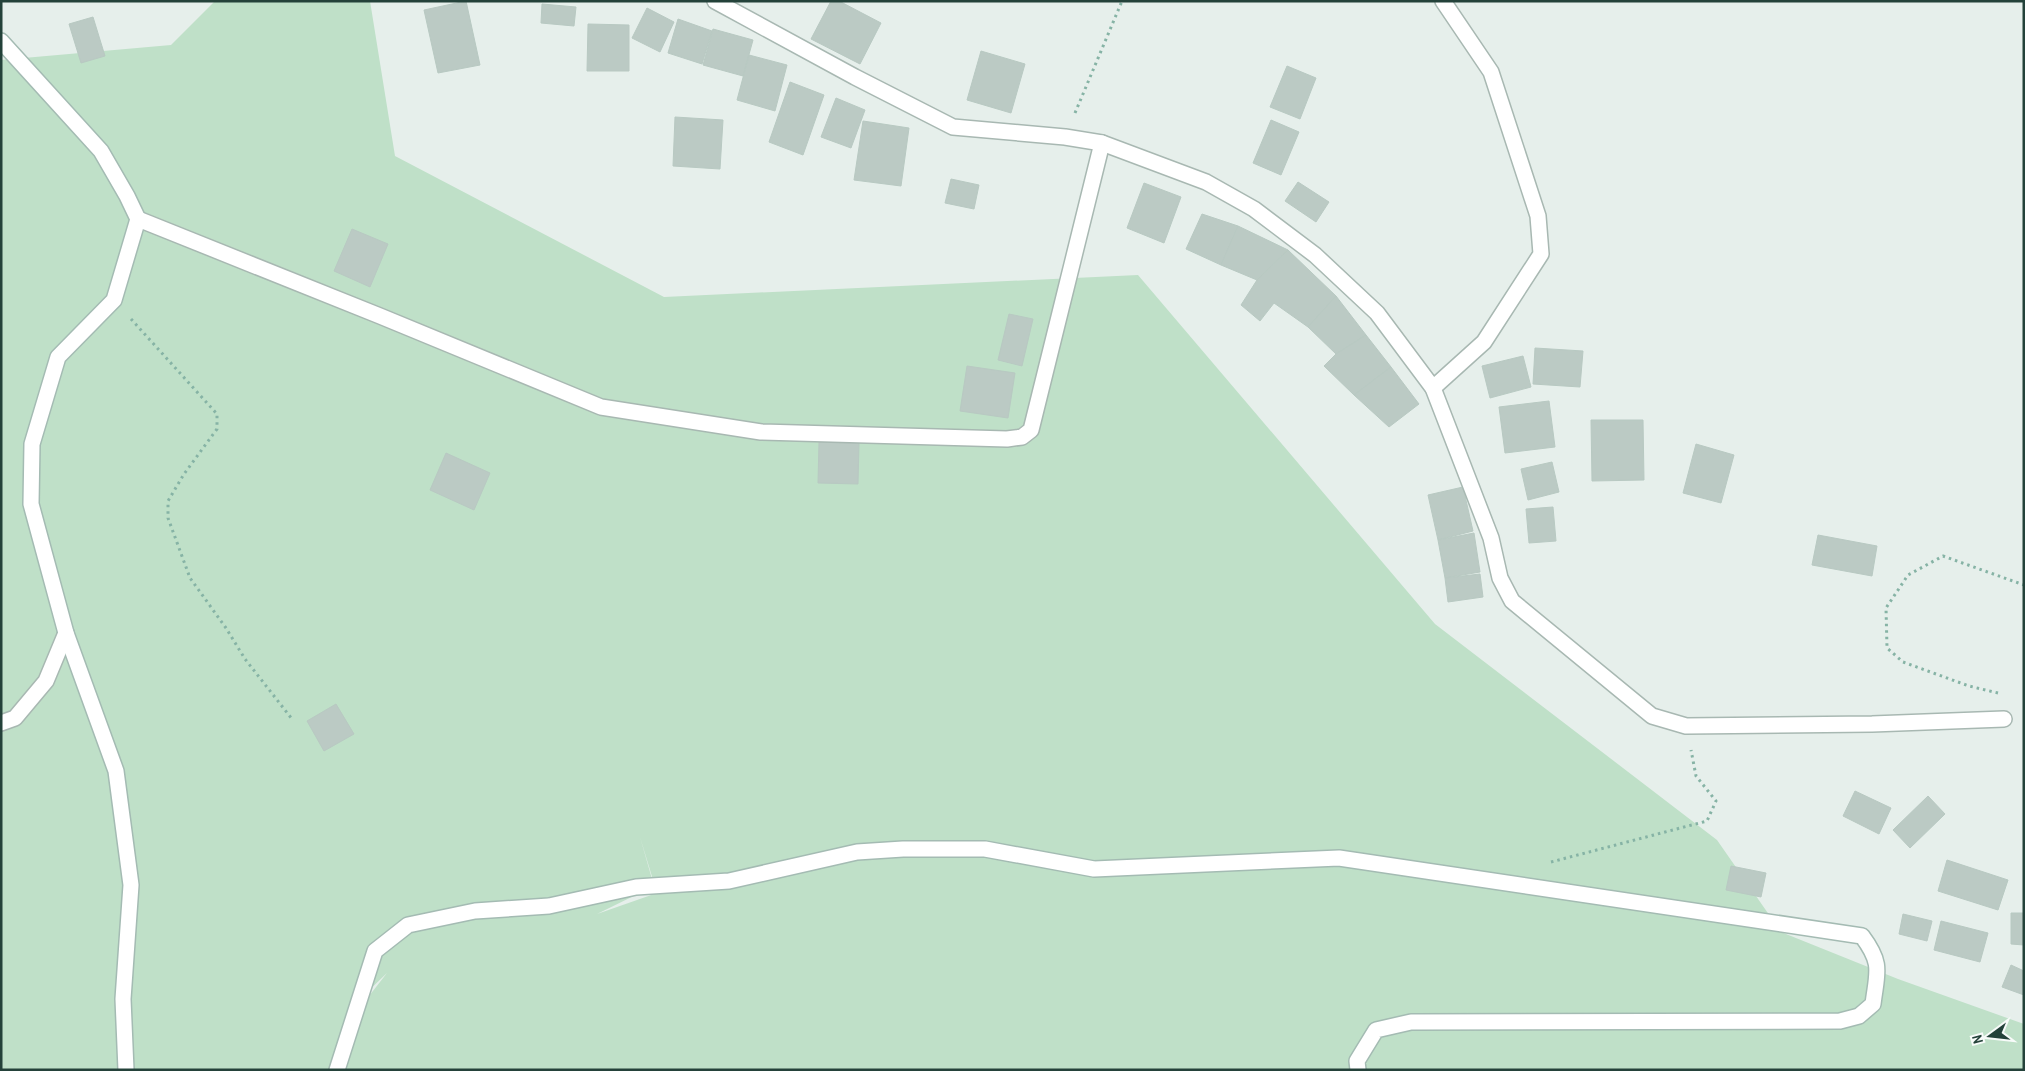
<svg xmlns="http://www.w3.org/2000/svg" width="2025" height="1071" viewBox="0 0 2025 1071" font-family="'Archivo Narrow',sans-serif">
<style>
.green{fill:#bfe0c8;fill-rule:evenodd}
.building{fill:#bbcac4;stroke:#b8c9c2}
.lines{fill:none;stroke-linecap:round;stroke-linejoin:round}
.street-casing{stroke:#a8b8b2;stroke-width:18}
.secondary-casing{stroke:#a4bbb3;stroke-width:18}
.path{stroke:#86b3a5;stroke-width:3;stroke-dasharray:2.5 4;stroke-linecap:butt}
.street{stroke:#fff;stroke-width:15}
.secondary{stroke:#fff;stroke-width:15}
</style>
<rect width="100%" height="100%" fill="#e6efeb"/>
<!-- green -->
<path class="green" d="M215 1H370L395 156 664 297 1138 275 1435 624 1717 840 1781 932 1898 979 2024 1024V1070H340L369 996 387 973 360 999 332 1070H1V60L171 45ZM640 837 657 893 597 914 654 886Z"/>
<!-- building -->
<g class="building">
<path d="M466 1 480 65 438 73 424 10Z"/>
<path d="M831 1H839L881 23 860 64 811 39Z"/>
<path d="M542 4 576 7 574 26 541 23Z"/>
<path d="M647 8 674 22 660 52 632 38Z"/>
<path d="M93 17 105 56 81 63 69 24Z"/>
<path d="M678 19 712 31 702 64 668 53Z"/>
<path d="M588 24 629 25V71H587Z"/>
<path d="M713 29 753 40 743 76 703 65Z"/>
<path d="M981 51 1025 64 1011 113 967 100Z"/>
<path d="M749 55 787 65 775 111 737 100Z"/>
<path d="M1287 66 1316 78 1300 119 1270 107Z"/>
<path d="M790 82 824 95 803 155 769 142Z"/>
<path d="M836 98 865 110 851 148 821 137Z"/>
<path d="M675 117 723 120 720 169 673 166Z"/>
<path d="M1271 120 1299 132 1281 175 1253 163Z"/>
<path d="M863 121 909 128 901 186 854 180Z"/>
<path d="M951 179 979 185 974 209 945 203Z"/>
<path d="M1298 182 1329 202 1316 222 1285 201Z"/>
<path d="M1144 183 1181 197 1164 243 1127 228Z"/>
<path d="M1202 214 1238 226 1221 265 1186 249Z"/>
<path d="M1238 226 1288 250 1257 280 1221 265Z"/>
<path d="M352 229 388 244 370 287 334 271Z"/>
<path d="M1288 250 1336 296 1308 327 1274 303 1260 321 1241 305 1257 280Z"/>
<path d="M1336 296 1366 335 1336 354 1308 327Z"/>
<path d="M1009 314 1033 319 1022 366 998 360Z"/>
<path d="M1366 335 1391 367 1354 395 1324 366 1336 354Z"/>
<path d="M1535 348 1583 351 1580 387 1533 384Z"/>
<path d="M1523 356 1531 387 1490 398 1482 366Z"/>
<path d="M967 366 1015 373 1008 418 960 411Z"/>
<path d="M1391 367 1419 404 1389 427 1354 395Z"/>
<path d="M1549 401 1555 447 1505 453 1499 407Z"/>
<path d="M1591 420H1643L1644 480 1592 481Z"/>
<path d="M819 442 859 443 858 484 818 483Z"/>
<path d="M1696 444 1734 455 1721 503 1683 493Z"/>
<path d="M446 453 490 473 474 510 430 490Z"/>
<path d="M1552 462 1559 492 1528 500 1521 469Z"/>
<path d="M1463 487 1473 531 1438 540 1428 495Z"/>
<path d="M1553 507 1556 541 1529 543 1526 509Z"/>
<path d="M1474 533 1480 572 1445 578 1438 540Z"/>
<path d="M1818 535 1877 546 1872 576 1812 565Z"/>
<path d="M1480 574 1483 597 1448 602 1445 578Z"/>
<path d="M336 704 354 734 324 751 307 721Z"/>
<path d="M1855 791 1891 808 1879 834 1843 816Z"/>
<path d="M1928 796 1945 814 1910 848 1893 830Z"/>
<path d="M1947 860 2008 880 1998 910 1938 891Z"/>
<path d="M1731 866 1766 873 1761 897 1726 890Z"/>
<path d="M2011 913H2024V945L2011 944Z"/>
<path d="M1903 914 1932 921 1927 941 1899 934Z"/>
<path d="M1941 921 1988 933 1980 962 1934 950Z"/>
<path d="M2011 965 2024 971V995L2002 987Z"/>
</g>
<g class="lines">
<!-- street casing -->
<g class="street-casing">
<g id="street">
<path d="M715 1 855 77 953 127 1065 137 1102 143 1206 182 1254 209 1315 255 1377 313 1433 388 1491 538 1500 578 1512 601 1652 716 1686 726 1872 724 2004 719"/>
<path d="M138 219 380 316 601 407 761 432 1007 439 1022 437 1031 430 1102 143"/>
<path d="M1433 388 1484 342 1541 254 1538 216 1491 72 1443 1"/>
<path d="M1 723 15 718 46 681 66 633"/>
</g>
</g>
<!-- secondary casing -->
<g class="secondary-casing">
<g id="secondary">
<path d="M1 41 101 151 127 196 138 219 114 300 58 357 32 444 31 504 66 633 116 771 131 885 123 999 126 1070"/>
<path d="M337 1070 375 951 408 925 475 911 549 906 636 887 729 881 857 852 903 849H985L1094 869 1339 858 1862 936C1883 964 1877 972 1873 1004L1859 1016 1840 1021 1411 1022 1376 1030 1357 1061 1358 1070"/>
</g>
</g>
<!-- path -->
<g class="path">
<path d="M1075 113 1122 1"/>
<path d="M131 319 217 414V429L184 474 168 501V518L190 578 226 628 245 659 292 719"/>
<path d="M1998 693 1969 686 1903 662 1887 648 1886 608 1908 575 1943 556 2024 585"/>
<path d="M1551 862 1707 821 1716 801 1696 776 1691 750"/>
</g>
<!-- street -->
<use href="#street" class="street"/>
<!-- secondary -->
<use href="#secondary" class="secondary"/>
</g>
<!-- border -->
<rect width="2025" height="1071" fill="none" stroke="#24423a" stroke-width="5"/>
<!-- north arrow -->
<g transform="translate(1990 1036) rotate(255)" stroke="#f7fbf9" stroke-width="4" paint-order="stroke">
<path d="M0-4L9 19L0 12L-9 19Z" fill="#24423a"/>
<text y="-8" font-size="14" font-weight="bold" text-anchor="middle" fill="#24423a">N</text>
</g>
</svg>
